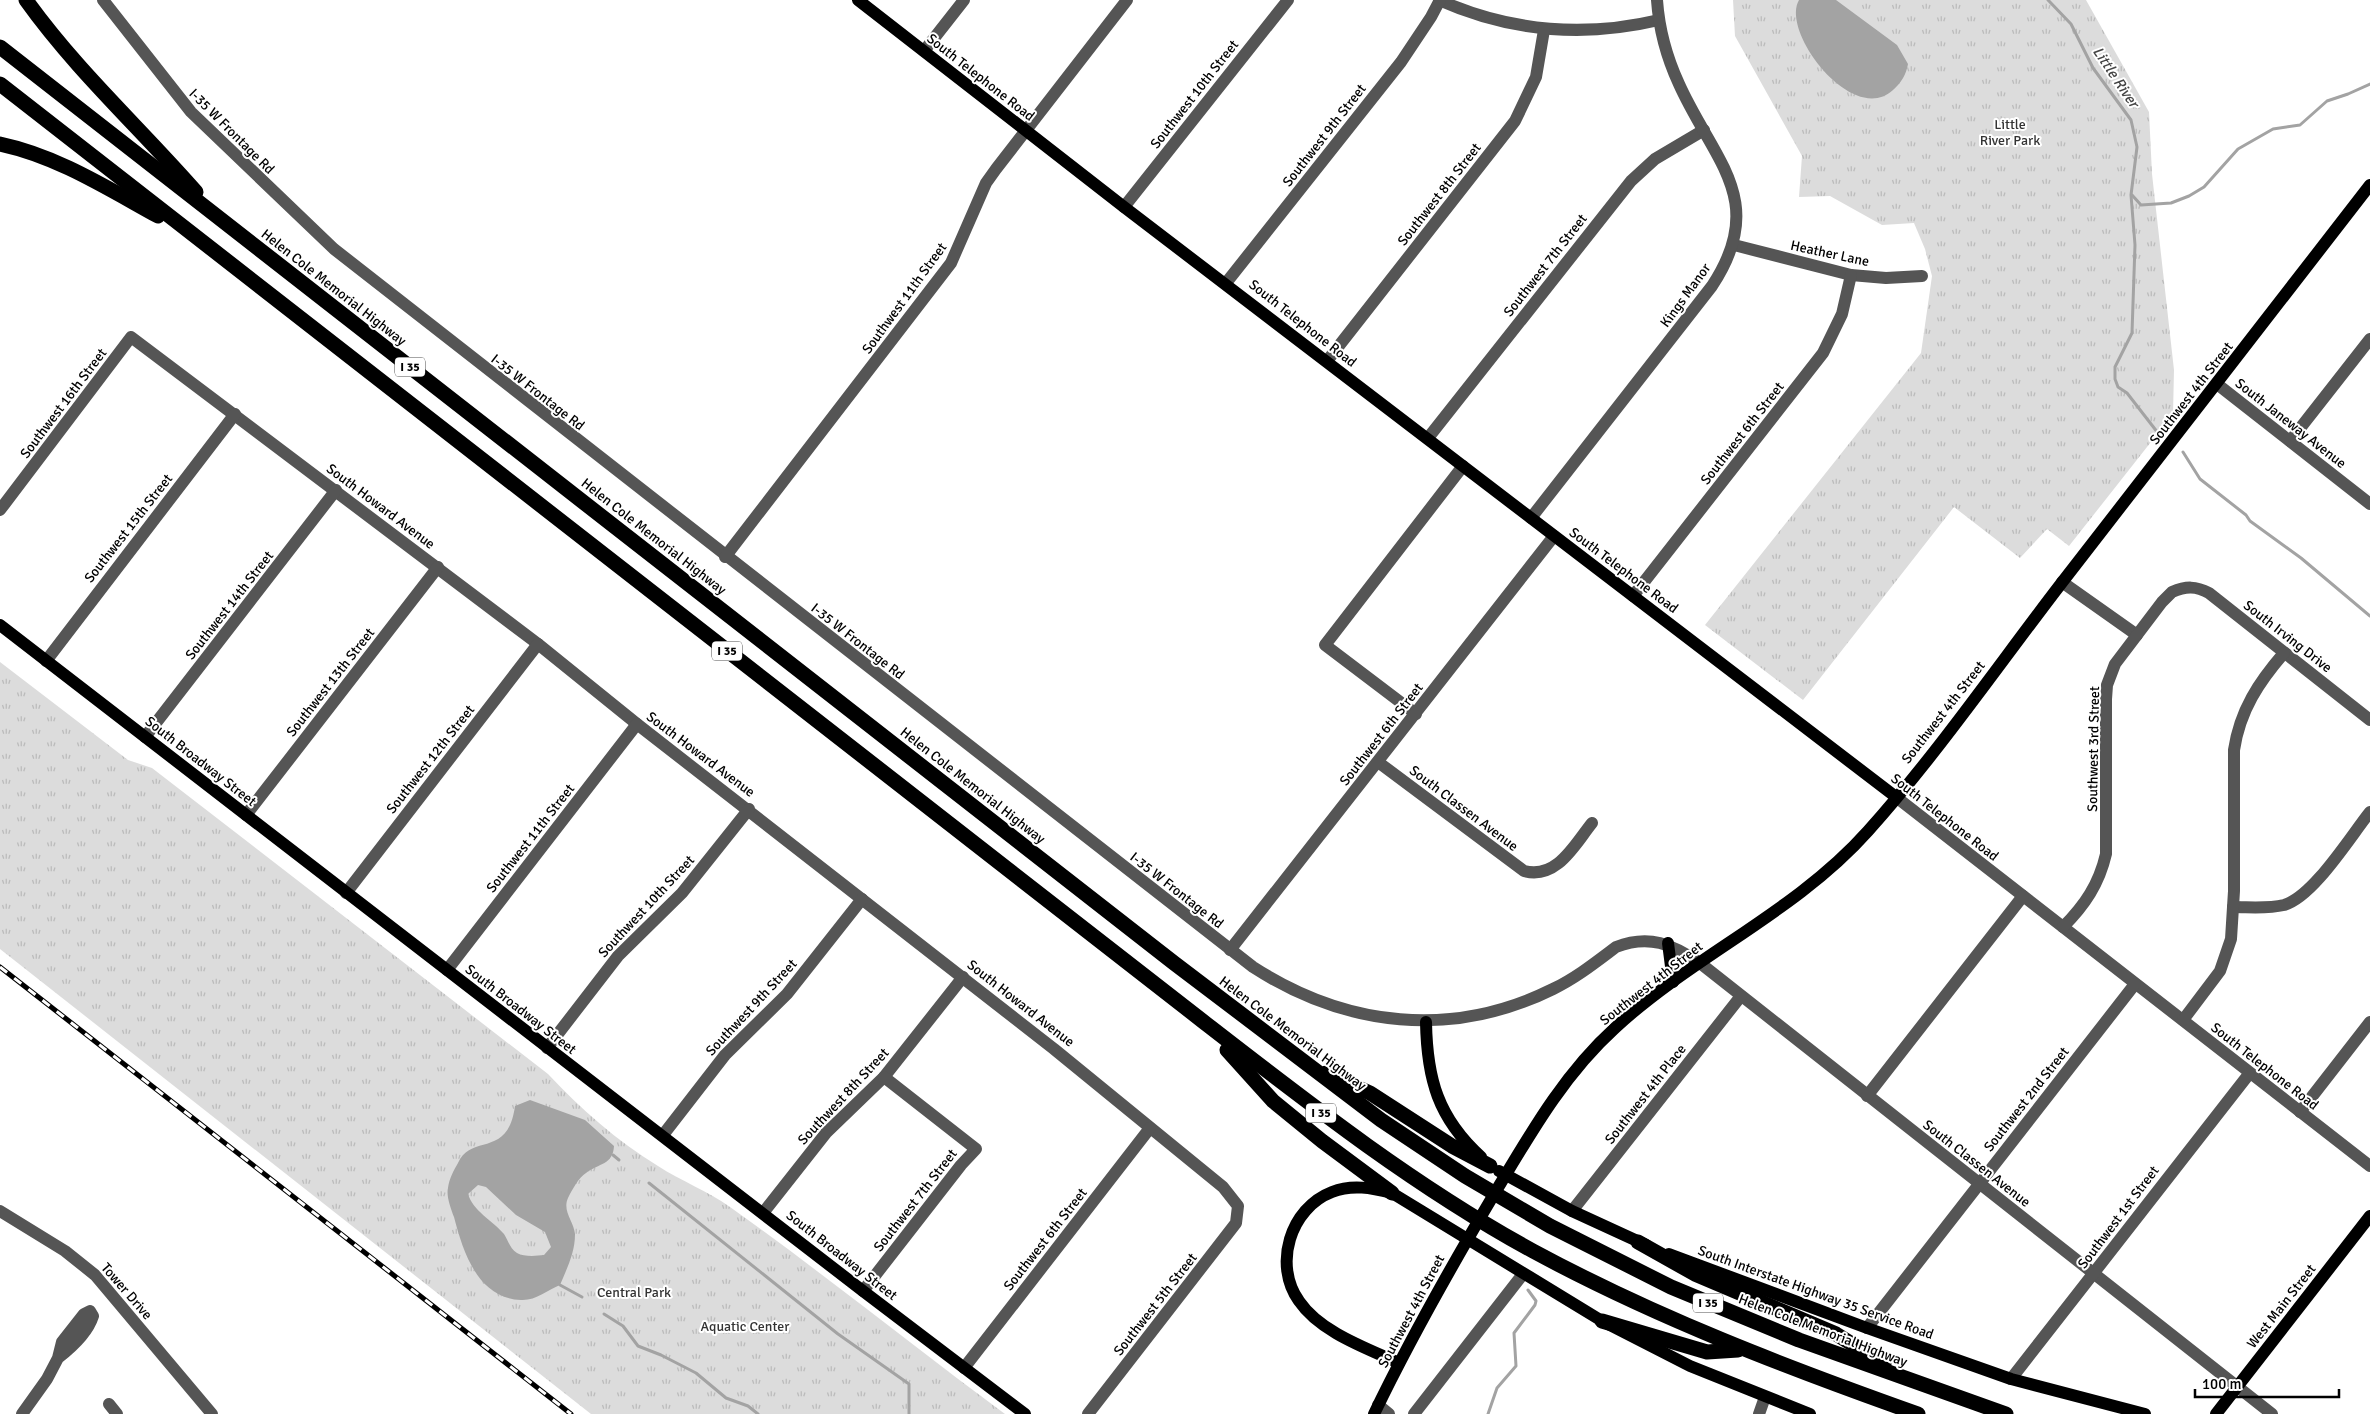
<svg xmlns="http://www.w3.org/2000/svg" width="2370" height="1414" viewBox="0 0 2370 1414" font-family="Signika,sans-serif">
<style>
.park{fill:url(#park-tufts)}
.water{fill:#a3a3a3;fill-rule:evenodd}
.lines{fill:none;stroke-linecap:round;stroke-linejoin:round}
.stream{stroke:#a3a3a3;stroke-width:3}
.minor{stroke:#555;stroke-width:12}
.major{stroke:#000;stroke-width:12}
.highway{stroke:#000;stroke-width:15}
.rail-casing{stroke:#000;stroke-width:5}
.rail{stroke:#fff;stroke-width:3;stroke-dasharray:9;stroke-linecap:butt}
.labels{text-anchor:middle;stroke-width:4;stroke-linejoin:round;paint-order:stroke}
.shield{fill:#fff;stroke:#4c4c4c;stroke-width:1}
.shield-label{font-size:12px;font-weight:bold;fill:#000}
.street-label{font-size:14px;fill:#000;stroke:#fff}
.park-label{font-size:14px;fill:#333;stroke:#fff}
.water-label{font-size:15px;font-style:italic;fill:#444;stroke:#fff}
</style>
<defs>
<pattern id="park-tufts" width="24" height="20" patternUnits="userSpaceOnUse" patternTransform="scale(1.25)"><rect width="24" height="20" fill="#dcdcdc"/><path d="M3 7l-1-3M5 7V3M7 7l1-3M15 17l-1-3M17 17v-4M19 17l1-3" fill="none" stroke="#bbb"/></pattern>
</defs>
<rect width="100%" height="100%" fill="#fff"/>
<!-- park -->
<g class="park">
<path d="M1733 0H2086L2149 112 2152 174 2174 370 2173 414 2069 546 2047 529 2020 558 1954 507 1803 700 1705 625 1921 353 1932 276 1925 249 1914 223 1882 225 1830 196 1799 197 1802 156 1735 36Z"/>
<path d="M0 662 128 760 152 768 548 1074C581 1109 617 1141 658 1166 681 1181 708 1191 730 1207 824 1274 913 1346 1005 1414H591L0 949Z"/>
</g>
<!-- water -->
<g class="water">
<path d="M1799 0H1836L1897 45 1908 64C1906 75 1901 83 1893 90 1853 127 1780 32 1799 0Z"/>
<path d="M530 1100 585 1120 614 1146C613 1165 599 1163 586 1173 579 1177 572 1190 568 1198 562 1211 574 1222 575 1234 575 1253 567 1268 560 1285 548 1290 535 1301 521 1300 477 1298 463 1251 454 1217 451 1209 446 1196 448 1188 449 1179 454 1170 458 1163 471 1133 508 1159 515 1106ZM478 1185 486 1187 516 1215 545 1232 551 1247 544 1255C536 1256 524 1257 517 1253 510 1249 508 1240 504 1234 492 1220 473 1211 468 1194Z"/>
</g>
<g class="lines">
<!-- stream -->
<g class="stream">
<path d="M2048 0 2071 24 2093 68 2131 120 2137 147 2131 195 2135 245 2132 333 2115 367V379L2118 387 2127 393 2158 433"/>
<path d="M2132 195 2141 205 2171 203 2189 196 2204 187 2238 149 2273 129 2300 125 2327 101 2348 94 2370 84"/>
<path d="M2183 452 2200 479 2246 515 2250 521 2301 558 2370 616"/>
<path d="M613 1155 619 1160"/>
<path d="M649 1183 838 1334 909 1384V1414"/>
<path d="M560 1285 582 1297"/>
<path d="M604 1314 623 1326 638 1346 661 1355 696 1373 726 1398 748 1406 758 1414"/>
<path d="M1488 1414 1497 1388 1516 1366 1514 1333 1535 1305 1536 1301 1528 1290"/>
</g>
<!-- minor -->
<g class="minor">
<path d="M103 0 191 112 334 249 1253 967C1346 1027 1452 1039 1553 989 1576 978 1596 962 1616 947 1649 934 1672 944 1700 963L2272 1414"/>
<path d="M1439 0C1511 32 1583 38 1659 20"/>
<path d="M924 51 964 0"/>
<path d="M1124 207 1288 0"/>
<path d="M1734 245 1851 275 1886 278 1922 276"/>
<path d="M1226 283 1401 62 1431 17 1440 0"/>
<path d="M1327 361 1515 121 1536 77 1544 30"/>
<path d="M2217 384 2370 504"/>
<path d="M1428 438 1631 181 1655 159 1704 130"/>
<path d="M2290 441 2370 339"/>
<path d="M0 510 131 337 538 644 637 724 1054 1049 1223 1187 1238 1206 1236 1223 1088 1414"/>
<path d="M1531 518 1712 286C1769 200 1713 160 1679 84 1667 58 1659 29 1657 0"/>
<path d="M725 557 951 263 986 183 996 169 1127 0"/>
<path d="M2062 582 2137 635"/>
<path d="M1633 596 1823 353 1842 314 1851 275"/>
<path d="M46 661 235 414"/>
<path d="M1416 714 1325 645 1463 466"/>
<path d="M145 737 336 490"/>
<path d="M1378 762 1524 871C1557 880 1575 844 1592 823"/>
<path d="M1896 797 2370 1166"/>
<path d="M246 815 438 567"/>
<path d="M346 893 538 644"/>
<path d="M2233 907C2250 907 2267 909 2284 905 2313 897 2350 837 2370 812"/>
<path d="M2063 927C2085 905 2099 884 2106 854V699L2107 685 2115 664 2162 602 2172 592C2186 586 2196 586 2209 593L2370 720"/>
<path d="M1230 950 1554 536"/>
<path d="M447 970 637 724"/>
<path d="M2183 1020 2220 971 2231 939 2234 891V750C2240 710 2259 682 2284 653"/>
<path d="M547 1048 618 956 682 893 749 809"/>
<path d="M1867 1096 2023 896"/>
<path d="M2300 1112 2370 1022"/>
<path d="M663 1135 725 1055 787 994 862 899"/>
<path d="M0 1211 65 1251 95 1275 212 1414"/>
<path d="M1572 1211 1741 996"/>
<path d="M763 1213 826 1133 884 1077 963 977"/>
<path d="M863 1291 961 1165 976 1149 884 1077"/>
<path d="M1867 1328 2135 984"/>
<path d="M964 1368 1150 1128"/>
<path d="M2011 1379 2249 1074"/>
<path d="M109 1404 117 1414"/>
<path d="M1378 1405 1389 1414"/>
<path d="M22 1414 47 1379 58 1358 62 1342 84 1314 90 1311 93 1316C88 1332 71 1348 58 1358"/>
<path d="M1414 1414 1523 1274"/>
<path d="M1759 1414 1765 1397"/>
</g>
<!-- major -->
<g class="major">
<path d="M858 0 1124 207 1896 797"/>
<path d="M0 625 863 1291 1025 1414"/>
<path d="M1668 943 1673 982"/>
<path d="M1426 1022C1427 1079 1438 1118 1481 1157"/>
<path d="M1499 1171 1572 1211 1646 1245"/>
<path d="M1669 1254 1867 1328 2011 1379 2145 1414"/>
<path d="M1399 1363C1366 1348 1320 1332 1299 1301 1273 1265 1290 1208 1332 1192 1352 1184 1372 1188 1392 1193L1602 1321 1690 1366 1810 1414"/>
<path d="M1374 1414C1410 1339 1451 1267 1493 1196 1529 1136 1563 1075 1615 1028 1694 955 1796 912 1868 831 1937 754 1997 667 2060 585 2163 451 2267 319 2370 185"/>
<path d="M2216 1414 2370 1216"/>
</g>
<!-- highway -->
<g class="highway">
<path d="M26 0C76 70 140 128 196 192"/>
<path d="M0 47 1174 963 1381 1120 1465 1176 1550 1226 1671 1287 1799 1340 2006 1414"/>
<path d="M0 84 1200 1019C1307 1102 1414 1186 1533 1251 1657 1318 1786 1367 1918 1414"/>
<path d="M0 144C57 156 107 188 158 216"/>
<path d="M1227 1050 1273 1101 1322 1141 1392 1193"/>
<path d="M1326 1073 1370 1093 1452 1146 1490 1166"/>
<path d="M1638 1242 1695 1274 1836 1334 1884 1364"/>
<path d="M1602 1321 1707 1352 1738 1350"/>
</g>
<!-- rail casing -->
<g class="rail-casing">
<path id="rail" d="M0 967 571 1414"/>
</g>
<!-- rail -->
<use href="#rail" class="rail"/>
</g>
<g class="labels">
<!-- shield labels -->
<g class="shield">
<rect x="395" y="357.5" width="30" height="19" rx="4"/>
<rect x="712" y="641.5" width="30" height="19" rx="4"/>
<rect x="1306" y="1103.5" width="30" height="19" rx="4"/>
<rect x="1693" y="1293.5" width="30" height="19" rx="4"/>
</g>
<g class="shield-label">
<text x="410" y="371">I 35</text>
<text x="727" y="655">I 35</text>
<text x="1321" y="1117">I 35</text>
<text x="1708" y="1307">I 35</text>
</g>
<!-- street labels -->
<g class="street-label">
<text transform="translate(981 77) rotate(38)" y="5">South Telephone Road</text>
<text transform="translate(1194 94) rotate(-52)" y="5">Southwest 10th Street</text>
<text transform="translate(232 131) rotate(45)" y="5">I-35 W Frontage Rd</text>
<text transform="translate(1324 135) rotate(-52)" y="5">Southwest 9th Street</text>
<text transform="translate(1439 194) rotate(-52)" y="5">Southwest 8th Street</text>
<text transform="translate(1830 253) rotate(12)" y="5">Heather Lane</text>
<text transform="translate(1545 265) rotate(-52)" y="5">Southwest 7th Street</text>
<text transform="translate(334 287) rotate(38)" y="5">Helen Cole Memorial Highway</text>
<text transform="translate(1685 295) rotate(-54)" y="5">Kings Manor</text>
<text transform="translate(904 298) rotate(-54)" y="5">Southwest 11th Street</text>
<text transform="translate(1303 323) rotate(38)" y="5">South Telephone Road</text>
<text transform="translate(538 392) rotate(38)" y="5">I-35 W Frontage Rd</text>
<text transform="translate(2191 393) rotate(-52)" y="5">Southwest 4th Street</text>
<text transform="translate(63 403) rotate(-53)" y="5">Southwest 16th Street</text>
<text transform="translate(2291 423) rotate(38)" y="5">South Janeway Avenue</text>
<text transform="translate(1742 433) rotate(-52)" y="5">Southwest 6th Street</text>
<text transform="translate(381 506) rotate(37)" y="5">South Howard Avenue</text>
<text transform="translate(128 528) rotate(-52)" y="5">Southwest 15th Street</text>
<text transform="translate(654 536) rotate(38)" y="5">Helen Cole Memorial Highway</text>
<text transform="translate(1624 570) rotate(37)" y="5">South Telephone Road</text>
<text transform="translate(229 605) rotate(-52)" y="5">Southwest 14th Street</text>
<text transform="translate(2288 636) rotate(38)" y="5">South Irving Drive</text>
<text transform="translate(858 641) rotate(38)" y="5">I-35 W Frontage Rd</text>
<text transform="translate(330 682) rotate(-52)" y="5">Southwest 13th Street</text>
<text transform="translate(1943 712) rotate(-52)" y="5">Southwest 4th Street</text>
<text transform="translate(1381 734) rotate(-52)" y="5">Southwest 6th Street</text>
<text transform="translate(2093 749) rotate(-89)" y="5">Southwest 3rd Street</text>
<text transform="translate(701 754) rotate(37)" y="5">South Howard Avenue</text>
<text transform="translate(430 759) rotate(-52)" y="5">Southwest 12th Street</text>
<text transform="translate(201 761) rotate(38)" y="5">South Broadway Street</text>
<text transform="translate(973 785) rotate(38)" y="5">Helen Cole Memorial Highway</text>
<text transform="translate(1464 808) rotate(37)" y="5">South Classen Avenue</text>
<text transform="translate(1945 817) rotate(38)" y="5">South Telephone Road</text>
<text transform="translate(530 838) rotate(-52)" y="5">Southwest 11th Street</text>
<text transform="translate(1177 890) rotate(38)" y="5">I-35 W Frontage Rd</text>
<text transform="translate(646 906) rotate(-47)" y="5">Southwest 10th Street</text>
<text transform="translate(1651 983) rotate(-38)" y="5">Southwest 4th Street</text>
<text transform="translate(1021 1003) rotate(38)" y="5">South Howard Avenue</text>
<text transform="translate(751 1007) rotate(-47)" y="5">Southwest 9th Street</text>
<text transform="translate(521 1009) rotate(38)" y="5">South Broadway Street</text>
<text transform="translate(1293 1033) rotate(37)" y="5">Helen Cole Memorial Highway</text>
<text transform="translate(2265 1066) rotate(38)" y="5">South Telephone Road</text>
<text transform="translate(1645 1094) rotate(-52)" y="5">Southwest 4th Place</text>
<text transform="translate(843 1096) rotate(-47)" y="5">Southwest 8th Street</text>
<text transform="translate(2026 1099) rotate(-52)" y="5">Southwest 2nd Street</text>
<text transform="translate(1977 1163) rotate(38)" y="5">South Classen Avenue</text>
<text transform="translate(915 1200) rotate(-52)" y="5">Southwest 7th Street</text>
<text transform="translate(2118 1217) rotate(-53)" y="5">Southwest 1st Street</text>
<text transform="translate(1045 1239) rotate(-52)" y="5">Southwest 6th Street</text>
<text transform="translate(842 1255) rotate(38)" y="5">South Broadway Street</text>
<text transform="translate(127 1291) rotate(49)" y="5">Tower Drive</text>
<text transform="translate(1816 1292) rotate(20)" y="5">South Interstate Highway 35 Service Road</text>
<text transform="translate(1155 1304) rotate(-52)" y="5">Southwest 5th Street</text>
<text transform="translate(2281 1306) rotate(-52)" y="5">West Main Street</text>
<text transform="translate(1411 1311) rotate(-62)" y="5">Southwest 4th Street</text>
<text transform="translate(1823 1330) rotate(21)" y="5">Helen Cole Memorial Highway</text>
</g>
<!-- park labels -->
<g class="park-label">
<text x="2010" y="129">Little<tspan x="2010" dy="16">River Park</tspan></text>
<text x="634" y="1297">Central Park</text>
<text x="745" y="1331">Aquatic Center</text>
</g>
<!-- water labels -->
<g class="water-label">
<text transform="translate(2116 77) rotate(56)" y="5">Little River</text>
</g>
</g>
<!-- scale -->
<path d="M2195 1389v8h144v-8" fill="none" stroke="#000000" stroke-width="2.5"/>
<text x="2202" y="1389" font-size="15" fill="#000000" stroke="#ffffff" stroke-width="4" paint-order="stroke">100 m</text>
</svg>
